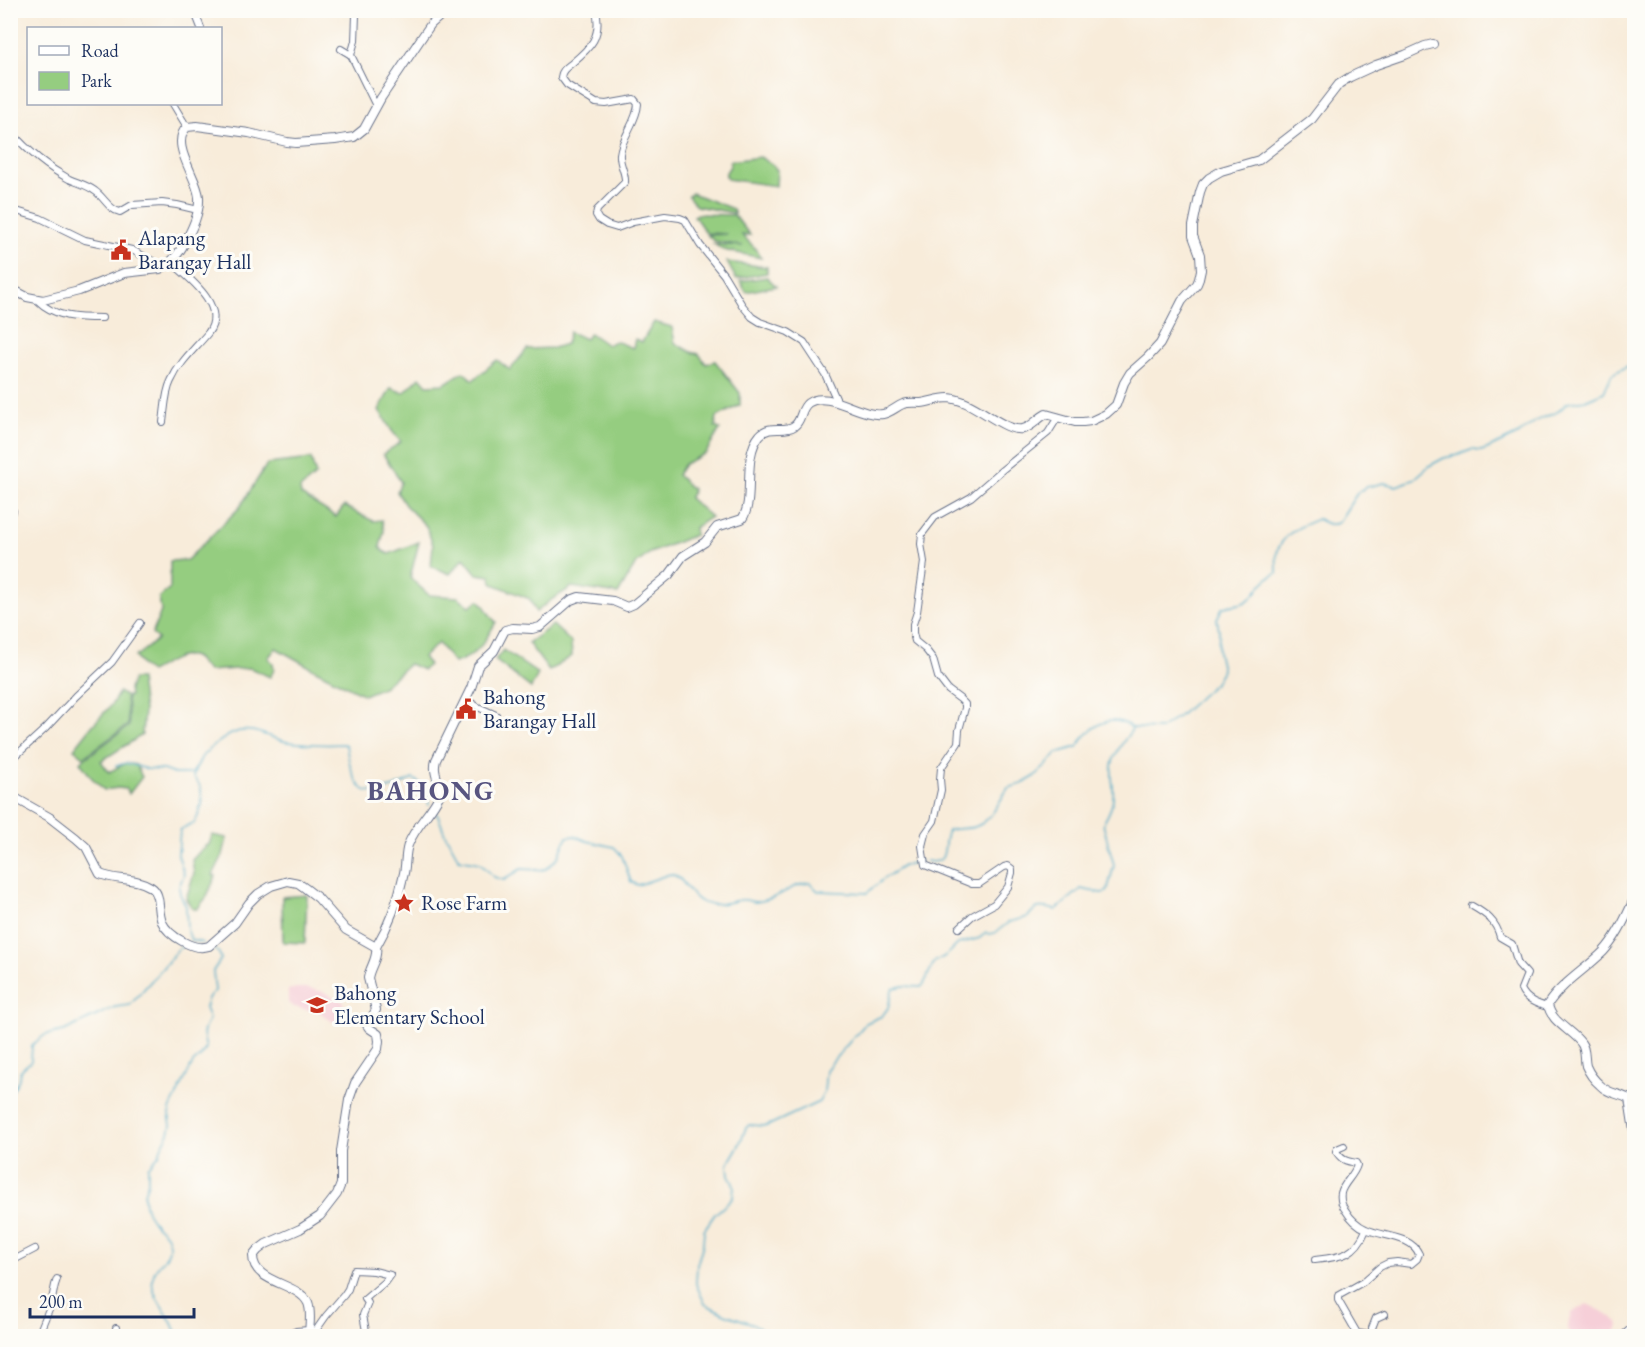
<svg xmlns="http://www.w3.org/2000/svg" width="1645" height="1347" viewBox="0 0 1645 1347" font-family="'EB Garamond',serif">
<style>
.built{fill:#f6cfd8}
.green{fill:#95cd80;stroke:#587e6f;stroke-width:1.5}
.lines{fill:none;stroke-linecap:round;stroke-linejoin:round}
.stream{stroke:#47a8c7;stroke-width:1.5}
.minor-casing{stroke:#687189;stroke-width:8}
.tertiary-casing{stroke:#687189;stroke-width:10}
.secondary-casing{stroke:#687189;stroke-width:10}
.minor{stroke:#fff;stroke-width:6}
.tertiary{stroke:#fff;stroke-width:8}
.secondary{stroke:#fff;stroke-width:8}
.labels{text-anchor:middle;stroke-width:6;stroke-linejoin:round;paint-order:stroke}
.poi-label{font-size:21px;fill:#1b2f5e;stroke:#fdfcf7;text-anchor:start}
.district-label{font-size:27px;font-weight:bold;letter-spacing:1.5px;fill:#585580;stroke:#fdfcf7}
</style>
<rect width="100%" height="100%" fill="#fdfcf7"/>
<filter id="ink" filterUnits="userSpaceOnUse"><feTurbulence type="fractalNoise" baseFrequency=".0167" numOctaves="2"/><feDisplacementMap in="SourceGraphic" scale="12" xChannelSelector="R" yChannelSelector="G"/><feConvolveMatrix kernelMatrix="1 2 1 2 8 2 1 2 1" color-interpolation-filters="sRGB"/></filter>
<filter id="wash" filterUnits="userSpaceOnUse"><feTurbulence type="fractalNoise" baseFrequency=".008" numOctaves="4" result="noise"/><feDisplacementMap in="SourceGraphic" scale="24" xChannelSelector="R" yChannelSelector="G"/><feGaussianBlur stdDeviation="1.35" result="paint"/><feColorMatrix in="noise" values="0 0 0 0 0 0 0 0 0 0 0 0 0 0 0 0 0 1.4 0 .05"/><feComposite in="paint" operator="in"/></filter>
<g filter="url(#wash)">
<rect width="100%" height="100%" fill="#f8ecda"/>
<!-- built -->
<g class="built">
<path d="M297 988H308L324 992 344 1002 338 1022H333L319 1012 294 1007 288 1003V990Z"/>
<path d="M1587 1304 1606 1313 1618 1322 1619 1326 1617 1330 1609 1336H1571L1567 1329 1571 1313Z"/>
</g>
<!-- green -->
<g class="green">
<path d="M760 157 773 165 777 170 776 186 727 179 725 174 730 166V161Z"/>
<path d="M692 193 733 209 734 213 696 206 688 196Z"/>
<path d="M698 214 734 215 750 235H742L755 248 761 258 723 250 714 244 743 246 714 241 707 235 727 234 706 233 694 216Z"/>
<path d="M727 262 767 267V273L736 279Z"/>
<path d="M767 277 776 286 746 292 740 281Z"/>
<path d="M654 322 672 327 675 343 691 352 699 354 706 364 715 361 740 393V405L717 417 715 427 720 429 706 453 684 464 677 475 693 490 689 498 711 517 694 528 695 535 650 553 635 565 618 594 572 587 551 600 536 612 530 599 493 584 490 576 477 574 464 558 450 574 431 566 433 545 426 526 405 505 397 492 401 482 383 454 401 442 392 431 379 410 391 388 404 393 420 377 427 385 444 384 463 372 473 380 497 360 510 370 527 349 553 348 566 344 569 332 586 339 590 333 607 345 615 341 633 348 635 339 642 342Z"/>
<path d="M311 459 316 475 300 489 301 495 336 517 344 506 373 521 382 520 384 531 380 547 383 551 389 554 419 542 410 578 429 595 458 597 470 606 479 600C487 607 488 615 496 622 485 641 477 657 454 663L438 643 423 657 429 665 423 670 409 664 383 687 364 695 308 666 276 648 268 658 273 663 274 670 270 677 250 668 208 671C202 667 200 660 194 657 184 651 160 667 150 672L143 667 135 657 158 639 152 634 161 611 159 598 170 588V561L187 560 240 507 267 464Z"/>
<path d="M553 625 571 642 572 656 549 671 528 643Z"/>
<path d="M503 650 538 674 531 688 495 660Z"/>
<path d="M133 679H140L144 710 142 735 101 761 109 772 126 763 136 765 142 777 129 794 126 789 118 788 104 790 91 777 80 762 129 726 127 696H130L129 689Z"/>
<path d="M119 692 126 697 128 725 84 757 74 749 92 726 112 704Z"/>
<path d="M212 835 227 838 223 855 213 875 216 876 206 898 197 909H193L186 899 194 873 192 860 202 849H205V845H209Z"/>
<path d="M307 895 305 943 283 942 282 897Z"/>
</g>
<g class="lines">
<!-- stream -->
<g class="stream">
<path d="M116 766 126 763 147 769 163 770 174 774H191C197 768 198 765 201 758 205 751 226 736 234 733 252 725 270 739 288 742 306 744 325 745 343 744L346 745C348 758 353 787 367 791 374 793 384 790 391 788 398 786 405 782 413 779 425 784 427 794 429 805"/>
<path d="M434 811 438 816 445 834 459 859 480 863 494 877 504 880 521 869 541 870 546 869 558 858 567 837 575 836 587 841 614 847 622 856 631 882 638 885 670 874C687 877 688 901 708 904 723 906 727 902 740 900 745 899 749 901 754 902 760 902 766 900 772 898 785 893 796 883 810 883L818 891 867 893 886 877 905 865 921 861"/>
<path d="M926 861C951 866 941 845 948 831 957 827 968 830 977 826 992 820 1000 800 1008 788L1022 784 1034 777 1046 766 1057 753 1077 747C1090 727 1110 711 1132 728"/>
<path d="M191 940 203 943"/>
<path d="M191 940 187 929 186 906 180 894 179 887 184 874 178 855 180 830 195 822C202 809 206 787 193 777L195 771"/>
<path d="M10 1096 12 1091 19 1079 20 1071 31 1061 32 1045 45 1035 64 1031 115 1007 130 1005 166 964 177 950 183 946"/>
<path d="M178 1336C174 1329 172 1322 168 1316 159 1301 146 1287 156 1269 161 1261 170 1256 169 1246 169 1232 158 1230 152 1220 147 1214 143 1201 144 1194 145 1189 148 1185 148 1181 148 1176 148 1172 148 1167L159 1155 161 1148 169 1133 171 1125 169 1114 171 1107 193 1063 201 1056 206 1048C202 1032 202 1033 209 1019L205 1008 208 998 215 991 213 971 221 959 219 953 212 948"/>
<path d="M765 1336 761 1329 754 1324 725 1314 705 1304 696 1284 697 1265 703 1244 704 1230 715 1214 730 1201 733 1197 734 1185 729 1176 728 1164 739 1145 746 1128 749 1125 767 1126 819 1102 824 1092 826 1070 833 1061 866 1023 882 1016 888 1008 892 990 894 988 903 986 921 987 924 984 934 962 947 955 958 944 980 938 986 932 989 934 995 933 1009 922 1028 917C1037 904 1042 907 1056 910L1081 889 1101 893 1107 892 1114 865 1103 824C1107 817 1113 807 1113 798 1115 787 1109 774 1113 761 1117 749 1126 738 1133 728L1160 729 1179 716 1215 683 1222 670 1218 652 1219 631 1217 619 1222 608C1230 604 1238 606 1245 602 1258 595 1257 587 1265 581 1268 577 1273 576 1277 573 1277 566 1276 559 1277 553 1282 533 1301 526 1318 519 1326 523 1329 526 1338 523L1358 492 1366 487 1384 483 1396 486 1413 480 1429 466 1444 458 1458 455 1471 450 1481 451 1487 449 1519 434 1536 421 1559 411 1567 403 1585 400 1604 392 1612 374 1634 363"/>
</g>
</g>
</g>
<g filter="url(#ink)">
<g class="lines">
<!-- minor casing -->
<g class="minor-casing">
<g id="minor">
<path d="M194 10 201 28"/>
<path d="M596 10C602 37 591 47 572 63 566 68 562 70 561 77L567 85 596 103 606 104 634 99 638 104C637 122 622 136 620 154 619 164 626 173 625 182L597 210 596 215 599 220 607 225 617 228 633 222 665 216 680 218 685 220 700 245 724 275 742 305 752 317 760 322 788 332 804 342 825 374 838 403"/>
<path d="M341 49 351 55 376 106"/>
<path d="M351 55 355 41 356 15"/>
<path d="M173 104 187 127"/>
<path d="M10 131C27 150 47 167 69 179 78 183 87 185 95 191 104 197 109 210 120 212L132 205 162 203 177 205 198 210"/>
<path d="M10 209 40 218 85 240 132 250 164 267"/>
<path d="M37 300C55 318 78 318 102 318"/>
<path d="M163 422C165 409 165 393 171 381 180 361 195 349 208 333 228 307 189 278 171 262"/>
<path d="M10 510 13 511"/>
<path d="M465 699 478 707 496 715"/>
<path d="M10 761 46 728 76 696 112 662 140 623"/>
<path d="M1472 906C1486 914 1496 921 1500 937L1512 944 1518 964 1527 974 1521 989C1526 1000 1536 1004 1548 1007"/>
<path d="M959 928 972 916 994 904 1008 887 1012 873V869L1008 866 1004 867 979 884H972L925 865 922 846 925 834 934 821 941 790 940 779 941 768 958 743 959 730 965 708V704L960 699 948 690 938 677 933 659 926 650 915 641 913 633V624L917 612 924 562 921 544 922 534 935 517 971 497 1002 470 1048 433 1058 417"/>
<path d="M1344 1146 1337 1149 1336 1151C1341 1160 1346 1161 1356 1163L1357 1165C1354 1176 1343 1183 1341 1193 1340 1199 1342 1206 1346 1211 1350 1218 1358 1226 1366 1229 1382 1237 1411 1235 1419 1254L1417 1259 1411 1264 1397 1262 1388 1263 1380 1267 1363 1282 1338 1296V1300L1357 1333 1376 1336"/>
<path d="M1315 1260C1341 1257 1355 1256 1366 1230"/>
<path d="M10 1262 35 1249"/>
<path d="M1372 1335V1328L1376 1318 1385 1314"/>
<path d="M38 1336 51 1304 55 1285 57 1279"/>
<path d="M115 1336 116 1328"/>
<path d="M286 1336 296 1331 309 1330"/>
<path d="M312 1336 326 1316 344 1295 348 1289 354 1270 374 1271 390 1275 385 1282 365 1299 368 1303 363 1315 366 1331"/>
</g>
</g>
<!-- tertiary casing -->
<g class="tertiary-casing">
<g id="tertiary">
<path d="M10 795 49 817 76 838 86 847 100 874C116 881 136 877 151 887 162 894 157 910 162 922 166 931 173 936 182 941 191 946 199 949 209 946L235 923 249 903 258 894 271 886 288 881 298 883 305 888 318 898 346 930 376 947"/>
<path d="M1634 899C1626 918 1617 937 1603 952 1586 969 1561 984 1548 1004 1550 1022 1572 1030 1581 1043 1586 1049 1584 1058 1586 1066 1589 1073 1594 1080 1600 1085 1608 1094 1619 1093 1629 1099L1634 1131"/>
<path d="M376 947C389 925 399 897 404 873 406 864 405 854 408 845 415 826 432 812 440 794 440 781 432 773 436 760L471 688 478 666 494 651 505 630 513 628 532 629 540 627 571 600 579 597 613 601 627 607 634 604 669 575 683 556 705 542 717 527 742 519C756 500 741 457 760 435 770 424 784 433 794 426 802 421 800 409 808 403 828 389 861 418 883 414 890 413 896 407 903 404 909 402 915 403 921 403 930 402 939 398 948 398 973 399 1004 433 1023 429 1032 427 1038 418 1046 414L1075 422H1083L1091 421 1106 414 1116 405 1124 383 1130 373 1148 357 1160 344 1182 301 1197 284 1199 279 1201 270 1200 255 1193 236V226L1200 192 1203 184 1209 178 1221 171 1259 160 1312 119 1339 84 1350 77 1376 65 1405 55 1425 46 1433 44"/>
<path d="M309 1336C309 1326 312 1313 308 1303 298 1282 253 1284 253 1256L258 1250 266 1244 300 1229 320 1216 337 1194 341 1184V1151L349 1100 355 1083 378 1049 379 1041 378 1034 369 1028 367 1025 376 1010 368 978C370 966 378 959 376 947"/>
<path d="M1624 1336 1634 1327"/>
</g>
</g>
<!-- secondary casing -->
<g class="secondary-casing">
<path id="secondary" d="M10 288 27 297 43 300 79 291 124 273 160 269C172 263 179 254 185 242 192 229 200 213 199 197 197 176 169 144 187 127L197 126 249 133 287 142 296 143 335 140 354 137 364 129 381 98 420 40 431 24 447 10"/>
</g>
<!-- minor -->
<use href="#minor" class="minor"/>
<!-- tertiary -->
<use href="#tertiary" class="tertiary"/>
<!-- secondary -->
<use href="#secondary" class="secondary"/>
</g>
</g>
<!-- icons -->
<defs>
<g id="civic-bare" transform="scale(1.62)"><path d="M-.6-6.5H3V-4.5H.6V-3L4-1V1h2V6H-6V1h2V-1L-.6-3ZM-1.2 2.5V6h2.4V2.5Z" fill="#c8321e" stroke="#fdfcf7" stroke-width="2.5" paint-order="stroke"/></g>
<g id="sight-bare" transform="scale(1.62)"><path d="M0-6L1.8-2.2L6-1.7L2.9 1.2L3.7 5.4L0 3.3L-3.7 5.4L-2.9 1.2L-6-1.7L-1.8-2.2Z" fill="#c8321e" stroke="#fdfcf7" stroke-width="2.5" paint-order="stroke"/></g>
<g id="school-bare" transform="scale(1.62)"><path d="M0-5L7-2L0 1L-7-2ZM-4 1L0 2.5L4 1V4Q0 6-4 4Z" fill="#c8321e" stroke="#fdfcf7" stroke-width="2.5" paint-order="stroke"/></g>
</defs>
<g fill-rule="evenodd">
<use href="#civic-bare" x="121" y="250"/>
<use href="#civic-bare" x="466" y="709"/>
<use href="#sight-bare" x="404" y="903"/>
<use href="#school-bare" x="317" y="1005"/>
</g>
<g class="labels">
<!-- poi labels -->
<g class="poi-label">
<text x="138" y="245">Alapang<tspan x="138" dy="24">Barangay Hall</tspan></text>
<text x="483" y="704">Bahong<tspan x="483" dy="24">Barangay Hall</tspan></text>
<text x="421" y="910">Rose Farm</text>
<text x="334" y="1000">Bahong<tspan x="334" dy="24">Elementary School</tspan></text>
</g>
<!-- district labels -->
<g class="district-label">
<text x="431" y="800">BAHONG</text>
</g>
</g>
<!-- margin -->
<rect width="1645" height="1347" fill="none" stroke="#fdfcf7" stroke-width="36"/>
<!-- legend -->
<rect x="27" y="27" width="195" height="78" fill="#fdfcf7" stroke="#a3aaba" stroke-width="1.5"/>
<rect x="39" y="46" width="30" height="9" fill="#ffffff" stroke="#a3aaba" stroke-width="1.5"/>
<text x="81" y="57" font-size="18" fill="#1b2f5e">Road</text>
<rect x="39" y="72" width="30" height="18" fill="#95cd80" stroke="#a3aaba" stroke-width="1.5"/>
<text x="81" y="87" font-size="18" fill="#1b2f5e">Park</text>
<!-- scale -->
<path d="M30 1308v9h164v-9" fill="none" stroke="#1b2f5e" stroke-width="3"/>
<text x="39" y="1308" font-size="18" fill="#1b2f5e" stroke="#fdfcf7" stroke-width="4.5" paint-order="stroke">200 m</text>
</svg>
